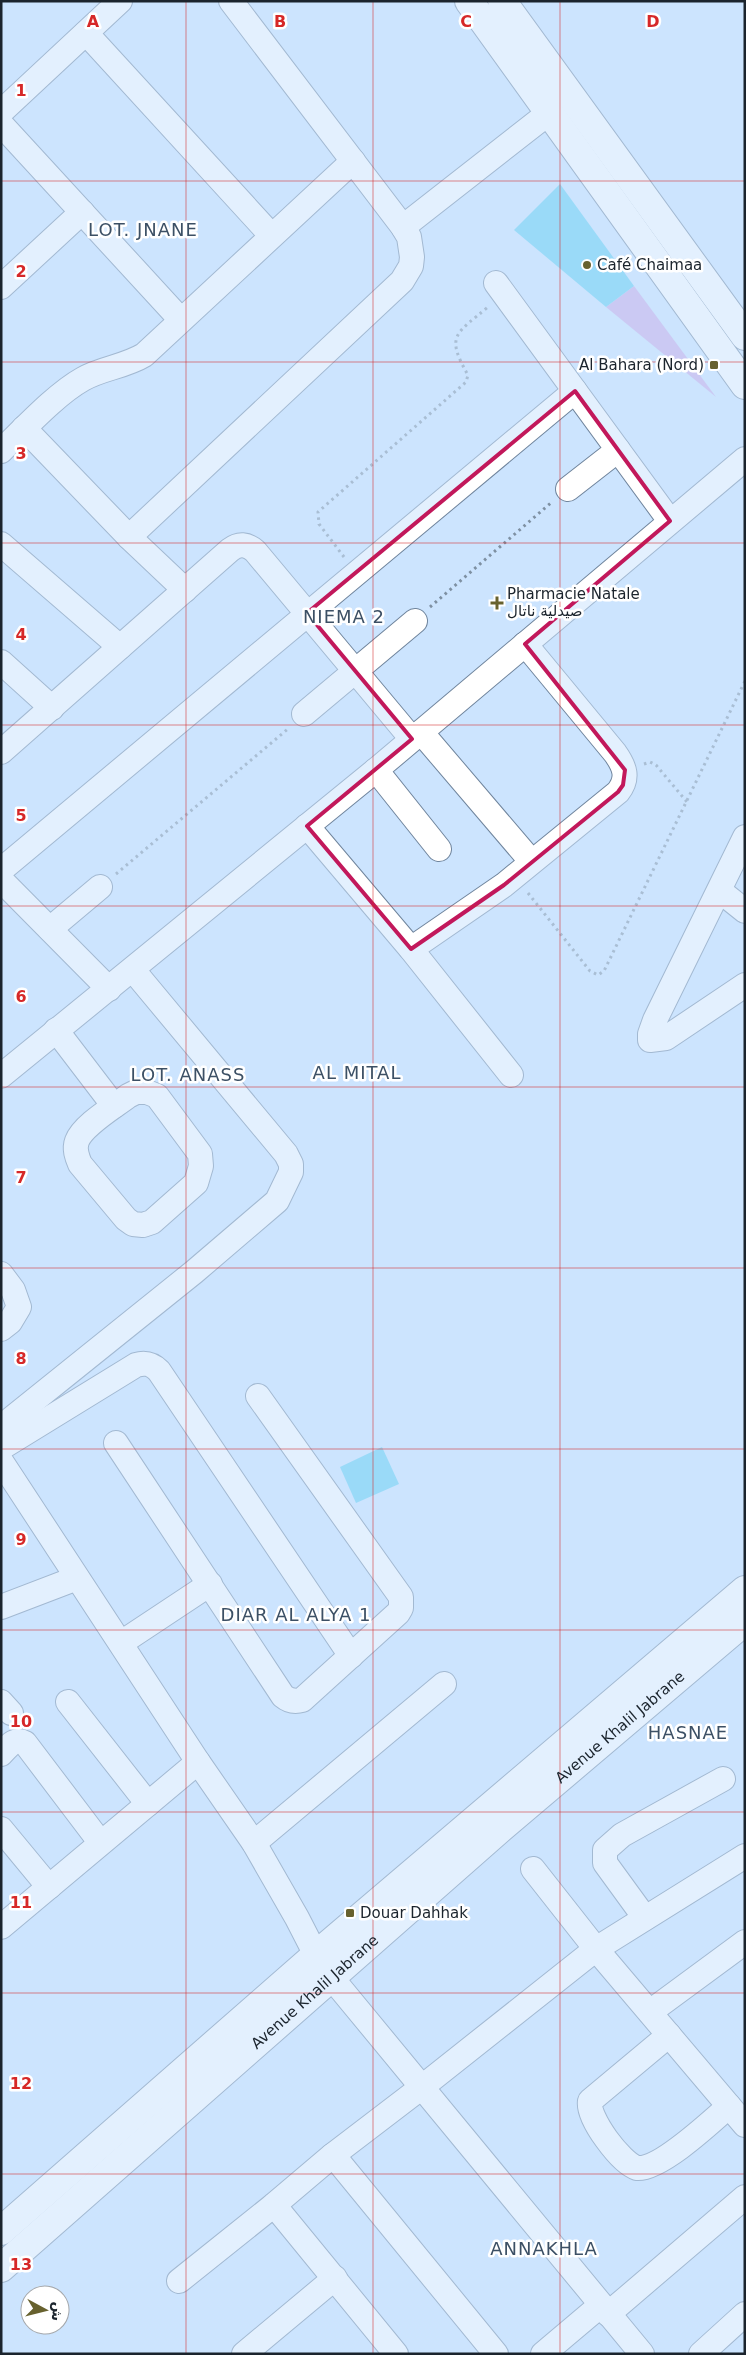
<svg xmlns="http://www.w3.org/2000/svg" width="746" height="2355" viewBox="0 0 746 2355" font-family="'DejaVu Sans',Cairo,sans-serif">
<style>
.green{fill:#cba9e7}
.building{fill:#5ecff2}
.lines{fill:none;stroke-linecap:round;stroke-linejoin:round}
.minor-casing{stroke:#70859d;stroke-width:26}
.major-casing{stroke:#70859d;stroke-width:30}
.path{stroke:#7e90a2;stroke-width:3;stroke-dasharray:2.5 4;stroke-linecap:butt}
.minor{stroke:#fff;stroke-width:24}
.major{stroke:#fff;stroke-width:28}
.marked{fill:none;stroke:#c2185b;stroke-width:4;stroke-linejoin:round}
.grid{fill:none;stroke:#d62828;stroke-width:1;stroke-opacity:0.55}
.poi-dot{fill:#67612e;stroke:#fff;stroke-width:2}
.labels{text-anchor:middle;stroke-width:5;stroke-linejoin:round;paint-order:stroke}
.poi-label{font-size:15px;fill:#1b242d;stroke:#fff;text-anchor:start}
.street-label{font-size:15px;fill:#1b242d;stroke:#fff}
.quarter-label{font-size:18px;letter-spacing:1px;fill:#3c5065;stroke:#fff}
.grid-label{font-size:16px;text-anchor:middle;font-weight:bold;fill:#d62828;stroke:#fff;stroke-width:5;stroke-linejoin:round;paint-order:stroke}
</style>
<rect width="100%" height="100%" fill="#cce4fe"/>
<!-- green -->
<path class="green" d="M634 286 716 397 606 307Z"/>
<!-- building -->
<g class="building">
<path d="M560 184 634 286 606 307 514 230Z"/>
<path d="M382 1447 399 1484 356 1503 340 1467Z"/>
</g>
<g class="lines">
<!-- minor casing -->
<g class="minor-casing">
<g id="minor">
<path d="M86 33 271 235"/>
<path d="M1 112 120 1"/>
<path d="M1 124 181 320"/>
<path d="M403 227 550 112"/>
<path d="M496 283 670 521"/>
<path d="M1 287 82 212"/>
<path d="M24 428 129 537 185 590"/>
<path d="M1 451C24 429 56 394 83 379 102 368 124 367 144 355L353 161"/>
<path d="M568 489 618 450"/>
<path d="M129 537 402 281 411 266 412 257 409 237 403 227 231 1"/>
<path d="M1 544 120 647"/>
<path d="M1 662 52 708"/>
<path d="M304 714 415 621"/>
<path d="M421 732 531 861"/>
<path d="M1 752 230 550C239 543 247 544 255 551L412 739"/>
<path d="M376 770 439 849"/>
<path d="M307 826 411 949 511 1075"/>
<path d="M745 837 655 1020 650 1034V1040L666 1038 745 985"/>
<path d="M1 870 575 391"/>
<path d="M1 880 109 989"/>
<path d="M720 891 745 911"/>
<path d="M50 929 100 887"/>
<path d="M411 949 504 885 618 792C629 778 625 767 615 753L525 644"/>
<path d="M56 1030 114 1106"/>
<path d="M1 1076 376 770 745 459"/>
<path d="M136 1092H147L157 1096 200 1154 201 1166 196 1183 152 1222 143 1225 133 1224 126 1219 80 1164C77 1157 74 1149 77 1141 83 1125 114 1107 128 1096Z"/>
<path d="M1 1274 13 1290 19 1307 10 1322 1 1329"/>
<path d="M1 1427 194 1272 277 1201 291 1172V1164L286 1154 133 970"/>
<path d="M116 1443 283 1696C289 1701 295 1702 302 1700L398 1613 401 1608V1597L258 1396"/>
<path d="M1 1448 136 1365C146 1362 152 1364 159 1371L351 1656"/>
<path d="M1 1461 198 1762 254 1843 297 1918 316 1955 331 1977 642 2354"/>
<path d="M1 1607 77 1578"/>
<path d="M121 1643 210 1584"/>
<path d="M1 1702 11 1713"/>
<path d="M68 1702 148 1804"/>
<path d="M1 1754C8 1747 14 1737 25 1743L100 1842"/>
<path d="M1 1829 49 1887"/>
<path d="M254 1843 444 1684"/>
<path d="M533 1869 596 1949 745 2125"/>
<path d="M645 1918 605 1863V1850L622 1835 723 1779"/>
<path d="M1 1927 198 1762"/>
<path d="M650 2012 745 1942"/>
<path d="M669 2035 590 2101C587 2118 621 2163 637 2168 660 2170 712 2121 729 2106"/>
<path d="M333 2155 496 2354"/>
<path d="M274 2205 396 2354"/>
<path d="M179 2281 274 2205 333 2155 422 2087 596 1949 745 1856"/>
<path d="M608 2314 745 2197"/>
<path d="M244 2354 335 2278"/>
<path d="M543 2354 601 2305"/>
<path d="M701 2354 745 2314"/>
</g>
</g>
<!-- major casing -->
<g class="major-casing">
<g id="major">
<path d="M469 1 745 385"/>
<path d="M502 1 745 336"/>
<path d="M1 2231 316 1955 745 1590"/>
<path id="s1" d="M1 2268 501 1828 745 1621"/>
</g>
</g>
<!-- path -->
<g class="path">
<path d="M344 557 319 524 318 512 466 382 468 375C445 335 456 334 488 307"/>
<path d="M430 607 552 502"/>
<path d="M644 764 650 762 656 765 687 802"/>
<path d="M116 874 289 728"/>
<path d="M528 893 590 971 598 975 604 971 745 681"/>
</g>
<!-- minor -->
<use href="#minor" class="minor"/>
<!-- major -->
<use href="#major" class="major"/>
</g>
<!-- marked area -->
<path d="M0 0H746V2355H0ZM575 391 670 521 525 644 625 770 623 785 618 792 504 885 411 949 307 826 412 739 307 613Z" fill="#cce4fe" fill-opacity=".55" fill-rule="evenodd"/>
<path class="marked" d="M575 391 670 521 525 644 625 770 623 785 618 792 504 885 411 949 307 826 412 739 307 613Z"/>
<!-- grid -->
<path class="grid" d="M186 1V2354M373 1V2354M560 1V2354M1 181H745M1 362H745M1 543H745M1 725H745M1 906H745M1 1087H745M1 1268H745M1 1449H745M1 1630H745M1 1812H745M1 1993H745M1 2174H745"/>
<!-- markers -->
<g class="poi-dot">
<circle cx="587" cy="265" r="5"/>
<rect x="709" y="360" width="10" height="10" rx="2.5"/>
<path d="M494.5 595.5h5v5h5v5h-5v5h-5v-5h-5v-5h5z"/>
<rect x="345" y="1908" width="10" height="10" rx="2.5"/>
</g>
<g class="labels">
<!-- poi labels -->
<g class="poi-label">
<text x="597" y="270">Café Chaimaa</text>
<text x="704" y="370" text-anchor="end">Al Bahara (Nord)</text>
<text x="507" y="599">Pharmacie Natale<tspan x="507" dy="17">صيدلية ناتال</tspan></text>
<text x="360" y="1918">Douar Dahhak</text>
</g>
<!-- street labels -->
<g class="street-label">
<text dy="5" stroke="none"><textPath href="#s1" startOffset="822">Avenue Khalil Jabrane</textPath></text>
<text dy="5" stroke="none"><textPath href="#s1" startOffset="418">Avenue Khalil Jabrane</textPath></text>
</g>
<!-- quarter labels -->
<g class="quarter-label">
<text x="143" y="236">LOT. JNANE</text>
<text x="344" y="623">NIEMA 2</text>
<text x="357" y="1079">AL MITAL</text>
<text x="188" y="1081">LOT. ANASS</text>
<text x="296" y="1621">DIAR AL ALYA 1</text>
<text x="688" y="1739">HASNAE</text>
<text x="544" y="2255">ANNAKHLA</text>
</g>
</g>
<g class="grid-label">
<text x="93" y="27">A</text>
<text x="280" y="27">B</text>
<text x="466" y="27">C</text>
<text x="653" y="27">D</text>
<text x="21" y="96">1</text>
<text x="21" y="277">2</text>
<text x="21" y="459">3</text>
<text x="21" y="640">4</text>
<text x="21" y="821">5</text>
<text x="21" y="1002">6</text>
<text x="21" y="1183">7</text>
<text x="21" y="1364">8</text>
<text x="21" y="1545">9</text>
<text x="21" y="1727">10</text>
<text x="21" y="1908">11</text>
<text x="21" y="2089">12</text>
<text x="21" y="2270">13</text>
</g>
<!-- border -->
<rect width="746" height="2355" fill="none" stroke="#1b242d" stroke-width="5"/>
<!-- north arrow -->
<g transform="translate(45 2310) rotate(97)"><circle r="24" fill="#ffffff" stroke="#a4a7ab"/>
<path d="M0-4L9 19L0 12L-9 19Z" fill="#67612e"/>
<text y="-8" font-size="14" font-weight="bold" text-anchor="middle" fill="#1b242d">ش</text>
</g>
</svg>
